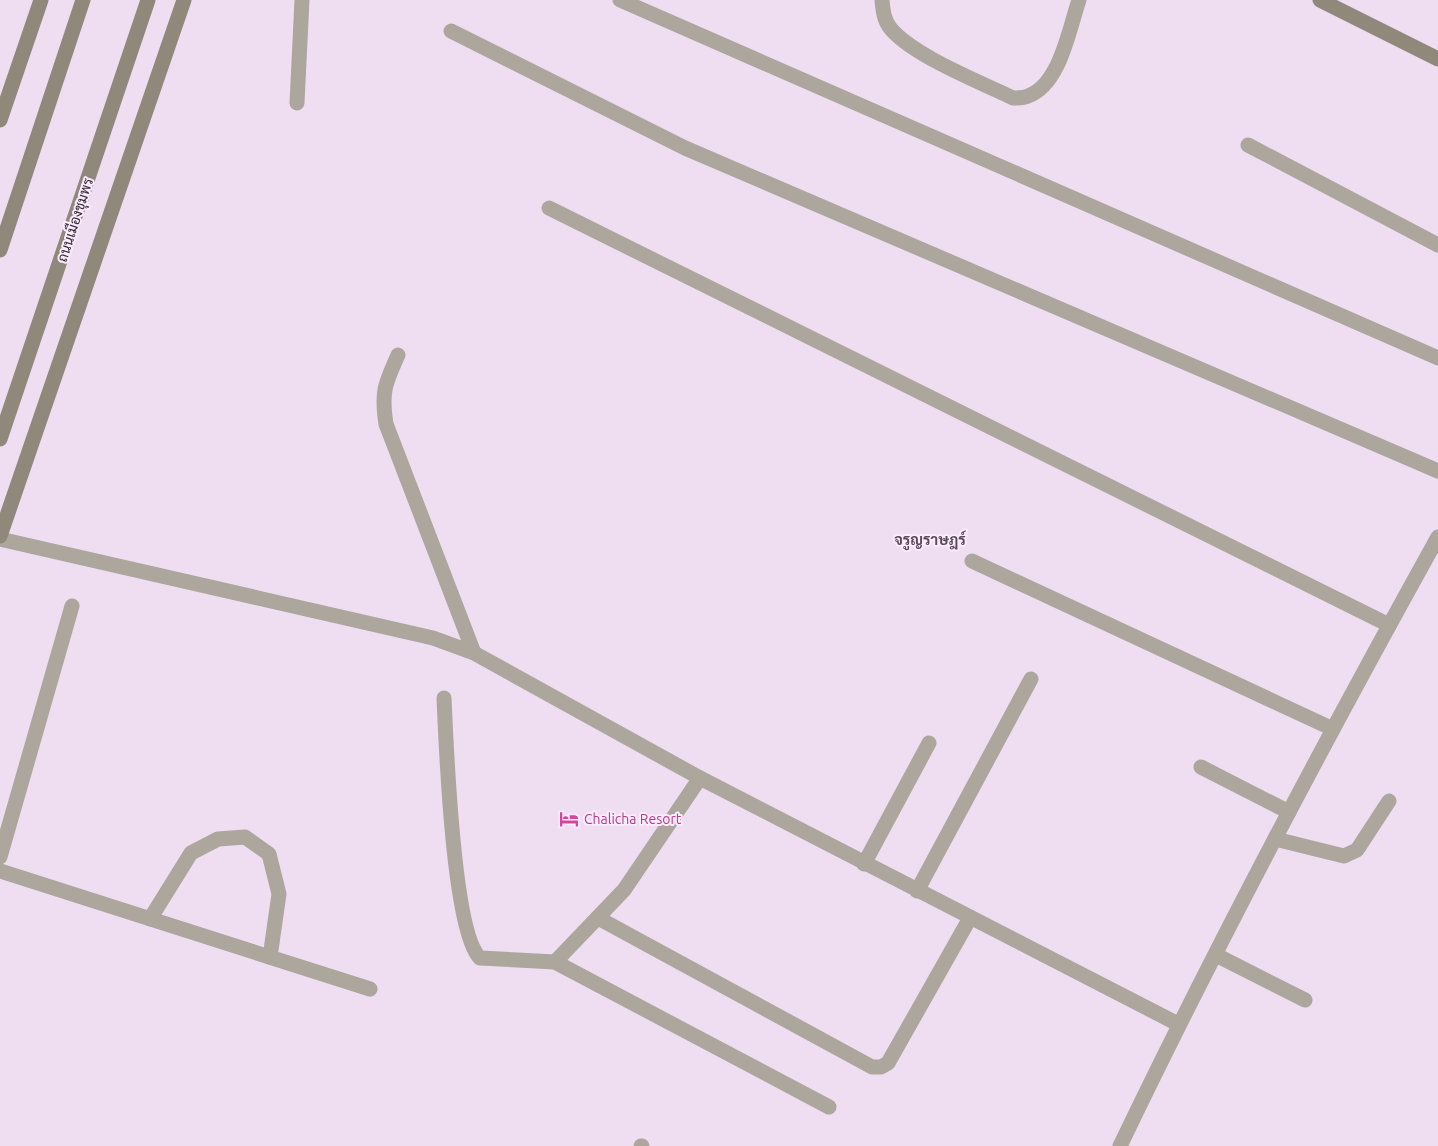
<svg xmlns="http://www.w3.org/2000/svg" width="1438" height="1146" viewBox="0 0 1438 1146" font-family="Ubuntu,Sarabun,sans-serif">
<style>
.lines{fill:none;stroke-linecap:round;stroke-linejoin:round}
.lane{stroke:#aca69d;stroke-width:15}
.street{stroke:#aca69d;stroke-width:15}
.secondary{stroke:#90887b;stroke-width:15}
.labels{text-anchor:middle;stroke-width:4;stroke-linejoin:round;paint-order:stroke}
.street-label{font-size:14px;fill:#322b33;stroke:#fceafe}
.hotel-label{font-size:14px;fill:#b23c85;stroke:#fceafe;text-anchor:start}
.neighbourhood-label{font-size:15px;font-weight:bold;fill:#584a5a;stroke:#fceafe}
</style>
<rect width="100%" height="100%" fill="#efddf1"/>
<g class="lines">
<!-- lane -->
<g class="lane">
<path d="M882 0C883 11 884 21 891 29 914 56 980 82 1013 98 1018 98 1024 98 1028 96 1060 85 1069 29 1079 0"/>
<path d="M297 103 302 0"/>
<path d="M1248 145 1438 245"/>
<path d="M398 355C385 384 381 392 386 424L474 653"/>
<path d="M1201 767 1289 812"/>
<path d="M1275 839 1344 856 1357 850 1389 801"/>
<path d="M0 857 72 606"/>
<path d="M864 864 929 743"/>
<path d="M0 871 370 989"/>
<path d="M917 891 1031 679"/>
<path d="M150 919 191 853 218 839 245 837 269 854 279 894 270 957"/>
<path d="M1216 955 1305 1000"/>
<path d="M641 1146H642"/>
</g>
<!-- street -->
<g class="street">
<path d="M620 0 1438 358"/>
<path d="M451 31 685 148 1438 471"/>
<path d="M549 208 1389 625"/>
<path d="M0 539 433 638 474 653 700 778 1178 1024"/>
<path d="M972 561 1333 729"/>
<path d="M444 698C446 742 453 933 480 958L555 962 829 1107"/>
<path d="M598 918 872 1067H881L888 1063 970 918"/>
<path d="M555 962 624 890 700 778"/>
<path d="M1120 1146C1219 940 1327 737 1438 537"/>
</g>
<!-- secondary -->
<g class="secondary">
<path d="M1320 0 1438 59"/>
<path d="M0 120 41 0"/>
<path d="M0 250 83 0"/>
<path d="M0 439 148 0"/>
<path d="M0 536 184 0"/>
</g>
</g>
<!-- icons -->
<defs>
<g id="hotel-bare" transform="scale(1.5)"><path d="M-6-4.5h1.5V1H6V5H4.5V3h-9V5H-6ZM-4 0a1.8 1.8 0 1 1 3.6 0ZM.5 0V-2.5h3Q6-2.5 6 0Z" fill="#d1479c" stroke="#fceafe" stroke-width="2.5" paint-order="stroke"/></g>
</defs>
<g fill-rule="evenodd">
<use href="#hotel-bare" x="569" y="819"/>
</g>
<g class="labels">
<!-- street labels -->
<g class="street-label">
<text transform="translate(75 220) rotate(-72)" y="5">ถนนเมืองชุมพร</text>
</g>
<!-- hotel labels -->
<g class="hotel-label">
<text x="584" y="824">Chalicha Resort</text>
</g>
<!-- neighbourhood labels -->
<g class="neighbourhood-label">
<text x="930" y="545">จรูญราษฎร์</text>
</g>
</g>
</svg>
